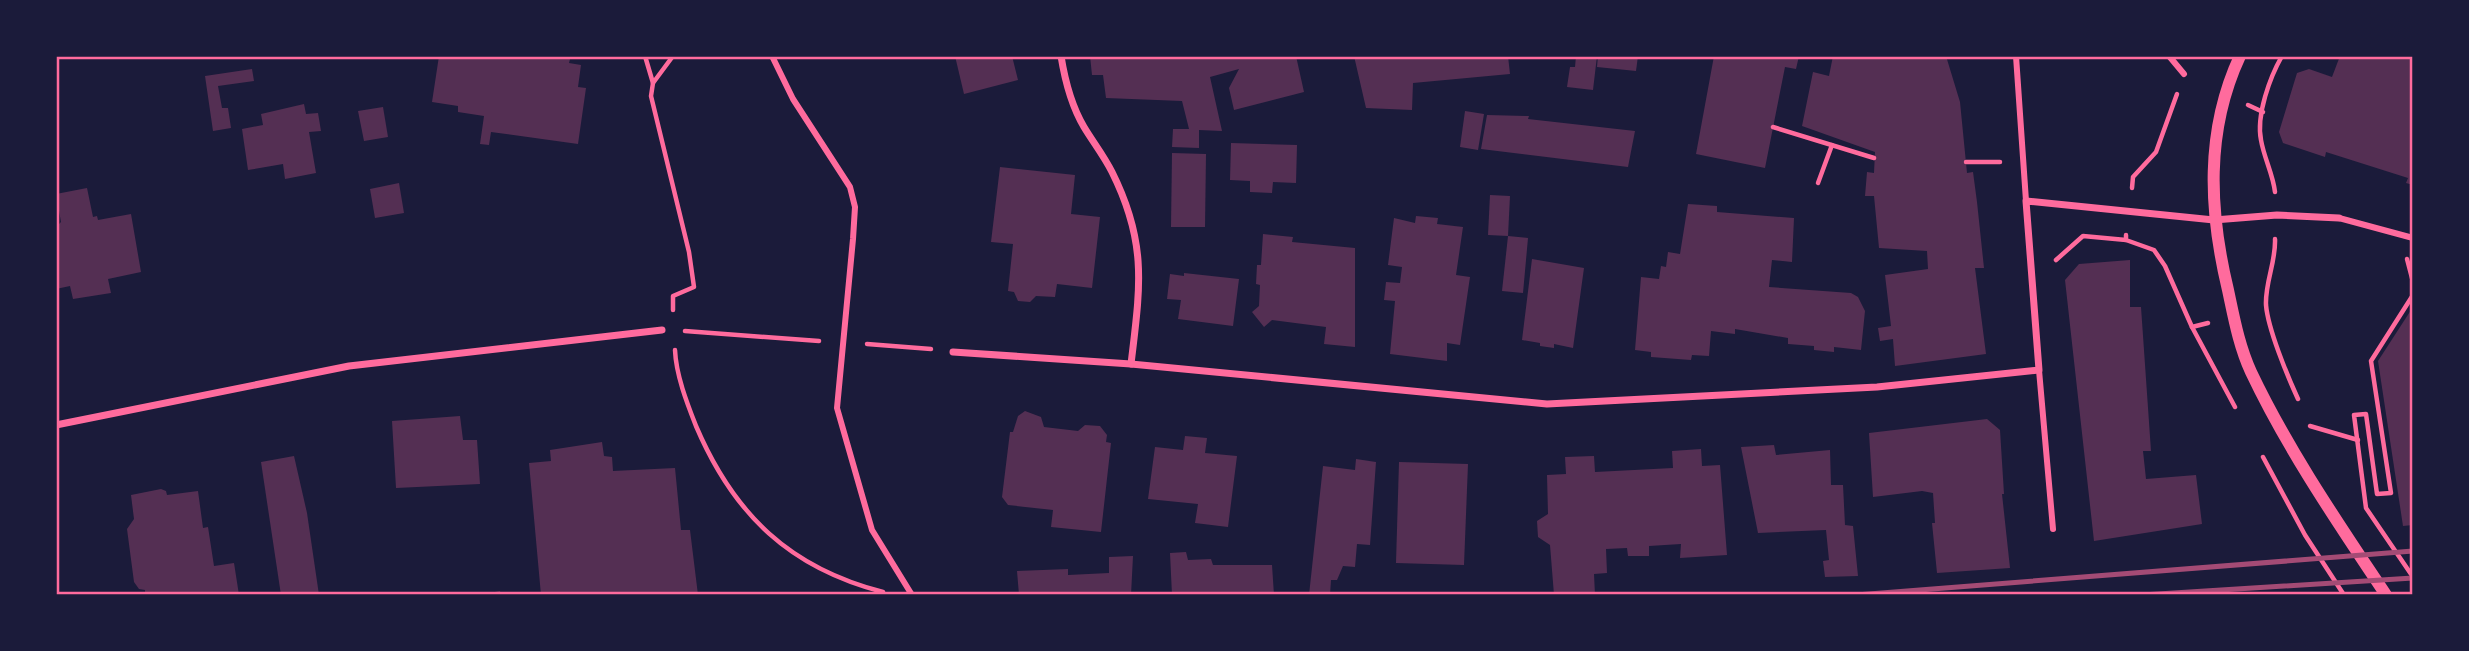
<svg xmlns="http://www.w3.org/2000/svg" width="2469" height="651" viewBox="0 0 2469 651" font-family="'IBM Plex Sans',sans-serif">
<style>
.building{fill:#542f53}
.lines{fill:none;stroke-linecap:round;stroke-linejoin:round}
.path{stroke:#ff6b9d;stroke-width:4.5}
.pedestrian{stroke:#ff6b9d;stroke-width:6}
.minor{stroke:#ff6b9d;stroke-width:7}
.tertiary{stroke:#ff6b9d;stroke-width:12}
.rail{stroke:#a44b75;stroke-width:5}
.neatline{fill:none;stroke:#ff6b9d;stroke-width:2.5}
</style>
<rect width="100%" height="100%" fill="#1b1b3a"/>
<!-- building -->
<g class="building">
<path d="M439 56H549L570 59 569 63 581 65 578 87 586 88 578 144 491 132 489 145 480 144 484 116 458 112V106L432 102Z"/>
<path d="M955 56H1012L1018 80 964 94Z"/>
<path d="M1090 56H1296L1304 92 1234 110 1229 88 1239 69 1210 77 1222 131 1199 130V148L1172 147 1173 129H1189L1182 101 1106 98 1103 75H1092Z"/>
<path d="M1354 56H1508L1510 74 1413 83 1412 110 1366 108Z"/>
<path d="M1576 56H1597L1593 90 1567 87 1570 67H1575Z"/>
<path d="M1598 56H1638L1636 71 1597 67Z"/>
<path d="M1714 56H1799L1796 69 1785 67 1765 168 1696 154Z"/>
<path d="M1833 56H1946L1960 102 1967 173 1973 172 1977 202 1984 268H1975L1986 354 1895 366 1893 339 1880 341 1878 328 1891 326 1885 275 1928 269 1927 251 1879 248 1874 196H1865L1867 172 1874 173 1875 152 1802 126 1813 72 1829 76Z"/>
<path d="M2340 56H2413V185L2406 183 2408 178 2326 152 2325 157 2283 143 2279 132 2297 73 2309 69 2332 77Z"/>
<path d="M252 69 254 81 218 86 222 108H228L231 128 213 131 205 76Z"/>
<path d="M304 104 306 114 318 113 321 131 309 132 316 173 285 179 283 164 248 170 242 129 263 125 261 114Z"/>
<path d="M383 107 388 137 364 141 358 111Z"/>
<path d="M1465 111 1484 114 1478 150 1460 147Z"/>
<path d="M1487 115 1529 116 1528 119 1635 131 1628 167 1481 149Z"/>
<path d="M1231 143 1297 145 1296 183 1273 182 1272 193 1250 192V181L1230 180Z"/>
<path d="M1172 153 1206 154 1205 227H1171Z"/>
<path d="M1000 167 1075 175 1071 214 1100 217 1092 288 1057 284 1055 297 1036 296 1030 302 1018 301 1014 292 1008 291 1013 244 991 242Z"/>
<path d="M399 183 404 213 375 218 370 189Z"/>
<path d="M87 188 93 217 97 216 98 220 131 214 141 272 108 279 111 293 73 299 70 286 56 289V227L61 222 56 194Z"/>
<path d="M1490 195 1510 196 1508 236 1488 235Z"/>
<path d="M1688 204 1717 206V212L1794 218 1792 262 1772 260 1769 287 1851 293 1858 297 1865 311 1861 350 1834 347V352L1814 350V346L1788 344V338L1735 329V334L1711 331 1709 356 1692 355 1691 360 1651 357V352L1635 350 1641 277 1659 279 1661 266 1666 267 1668 252 1680 254Z"/>
<path d="M1416 216 1438 218 1437 224 1463 227 1456 275 1470 277 1460 345 1447 343V361L1390 354 1395 301 1384 300 1386 282 1400 283 1402 267 1388 265 1394 218 1415 223Z"/>
<path d="M1263 234 1293 237 1292 242 1355 248V347L1324 344 1326 327 1272 320 1264 327 1252 312 1259 306 1260 285 1256 284 1257 265H1261Z"/>
<path d="M1508 236 1528 238 1523 293 1502 291Z"/>
<path d="M1532 259 1584 268 1573 348 1554 344V348L1540 346V343L1522 340Z"/>
<path d="M2130 260V307H2141L2151 451H2143L2146 479 2196 475 2202 524 2094 541 2065 280 2079 264Z"/>
<path d="M1184 273 1239 279 1233 326 1178 319 1181 300 1167 299 1170 274 1184 276Z"/>
<path d="M2413 307V525L2403 526 2378 361Z"/>
<path d="M1025 411 1041 417 1044 427 1078 431 1085 425 1100 426 1107 435 1106 442 1111 443 1101 532 1051 527 1053 510 1008 505 1002 497 1010 432H1013L1018 416Z"/>
<path d="M460 416 463 440H477L480 484 396 488 392 421Z"/>
<path d="M1987 419 2000 430 2004 494H2002L2010 568 1937 573 1932 523H1935L1933 493 1922 491 1873 497 1869 433Z"/>
<path d="M1185 436 1207 438 1205 453 1237 456 1228 527 1195 523 1198 504 1148 499 1155 447 1183 450Z"/>
<path d="M602 442 604 456 612 457 613 471 675 468 681 530H690L698 595H541L529 463 551 461 550 450Z"/>
<path d="M1774 445 1776 455 1830 450 1831 485H1843L1845 525 1853 526 1858 576 1825 577 1823 561 1829 560 1826 530 1758 533 1741 447Z"/>
<path d="M1701 449 1702 466 1720 465 1727 555 1680 558 1681 544 1649 546V556H1628L1627 548 1606 549 1607 573 1594 574 1595 595H1554L1550 545 1538 537 1537 521 1548 514 1547 475 1566 474 1565 457 1594 456 1595 472 1673 468 1672 451Z"/>
<path d="M294 456 307 513 319 595H281L261 462Z"/>
<path d="M1356 459 1376 462 1370 545 1357 544 1355 567 1343 566 1337 580H1331L1330 595H1309L1323 466 1355 470Z"/>
<path d="M1399 462 1468 464 1464 565 1396 563Z"/>
<path d="M161 489 166 491 167 495 198 491 203 528 208 527 214 566 234 563 239 595H145V590L139 589 134 582 127 529 134 519 131 495Z"/>
<path d="M1186 552 1188 560 1211 559 1213 565H1272L1274 595H1172L1170 553Z"/>
<path d="M1133 556 1131 595H1019L1017 571 1068 569V575L1109 573V557Z"/>
<path d="M500 591 501 595H484V594Z"/>
</g>
<g class="lines">
<!-- path -->
<g class="path">
<path d="M645 56 653 83"/>
<path d="M2248 105 2263 112"/>
<path d="M1773 127 1874 158"/>
<path d="M1966 162H2000"/>
<path d="M1818 183 1832 145"/>
<path d="M2132 188 2133 177 2156 152 2177 94"/>
<path d="M2275 192C2273 174 2264 158 2261 140 2256 115 2270 77 2282 56"/>
<path d="M2126 235V240L2154 250 2165 266 2192 327 2235 407"/>
<path d="M2275 239C2276 262 2265 282 2266 305 2268 329 2287 375 2298 399"/>
<path d="M2407 259 2413 282"/>
<path d="M2056 260 2083 236 2126 240"/>
<path d="M2413 295 2371 361 2391 493 2377 494 2366 414 2354 415 2366 508 2413 577"/>
<path d="M673 310V296L694 287 689 252 651 96 653 83 673 56"/>
<path d="M2192 327 2208 323"/>
<path d="M685 331 819 341"/>
<path d="M867 344 931 349"/>
<path d="M675 350C676 375 687 403 696 426 734 515 790 568 883 592"/>
<path d="M2310 426 2358 440"/>
<path d="M2263 457 2305 535 2344 595"/>
</g>
<!-- pedestrian -->
<g class="pedestrian">
<path d="M772 56 793 99 850 187 855 207 853 239 837 408 872 530 912 595"/>
<path d="M2016 56 2026 201"/>
<path d="M2169 56 2184 74"/>
<path d="M2339 218 2413 238"/>
<path d="M2039 370 2053 529"/>
</g>
<!-- minor -->
<g class="minor">
<path d="M1061 56C1065 81 1071 105 1084 127 1093 142 1104 156 1112 172 1148 244 1140 288 1131 364"/>
<path d="M953 352 1131 364 1547 404 1877 387 2039 370 2026 201 2214 220 2277 215 2339 218"/>
<path d="M56 425 349 366 662 330"/>
</g>
<!-- tertiary -->
<path class="tertiary" d="M2240 56C2205 131 2209 211 2228 290 2234 318 2239 346 2251 372 2288 450 2338 523 2386 595"/>
<!-- rail -->
<g class="rail">
<path d="M1856 595 2413 551"/>
<path d="M2142 595 2413 578"/>
</g>
</g>
<!-- border -->
<rect width="2469" height="651" fill="none" stroke="#1b1b3a" stroke-width="116"/>
<rect x="58" y="58" width="2353" height="535" class="neatline"/>
</svg>
